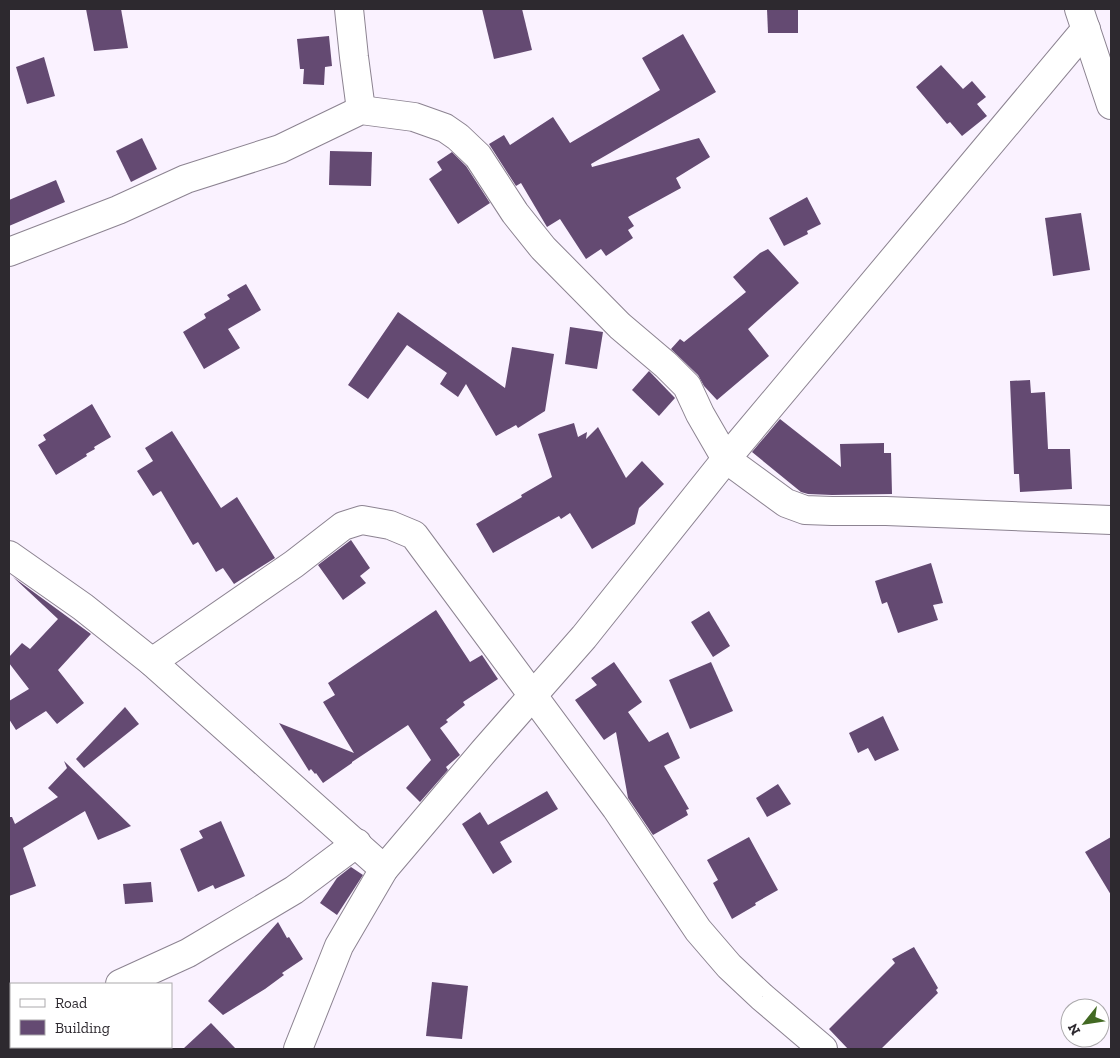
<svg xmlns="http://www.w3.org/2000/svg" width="1120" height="1058" viewBox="0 0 1120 1058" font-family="'Zilla Slab',serif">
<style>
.building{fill:#644a72}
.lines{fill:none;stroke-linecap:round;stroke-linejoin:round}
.minor-casing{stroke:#8c8391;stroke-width:30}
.minor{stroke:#fff;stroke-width:28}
</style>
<rect width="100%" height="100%" fill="#faf2ff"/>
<!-- building -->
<g class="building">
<path d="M86 9H121L128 48 94 51Z"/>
<path d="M482 9H522L532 50 494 59Z"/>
<path d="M767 9H798V33H768Z"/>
<path d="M683 34 716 92 591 164 592 167 699 138 710 157 676 178 681 188 628 217 634 226 628 230 633 238 606 256 601 249 586 259 560 219 547 227 521 183 516 186 489 144 504 135 510 145 553 117 570 143 660 90 642 58Z"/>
<path d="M329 36 332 66 325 67 324 85 303 84 304 69H300L297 39Z"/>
<path d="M44 57 55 96 27 104 16 67Z"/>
<path d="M941 65 963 89 972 81 986 97 977 104 987 116 962 136 950 122 947 124 916 87Z"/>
<path d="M142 138 157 169 131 182 116 151Z"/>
<path d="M330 151 372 152 371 186 329 185Z"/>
<path d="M452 152 466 166 490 203 458 224 429 179 442 170 437 162Z"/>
<path d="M56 180 65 202 9 226V200Z"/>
<path d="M807 197 821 224 807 231 808 234 784 246 769 218Z"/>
<path d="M1081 213 1090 270 1053 276 1045 218Z"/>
<path d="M768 249 799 283 748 329 769 356 717 400 704 386 698 375 671 349 680 339 684 342 746 292 733 277 760 253Z"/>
<path d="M246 284 261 310 228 329 240 348 204 369 183 332 206 318 204 314 230 299 227 295Z"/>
<path d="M398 312 505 388 512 347 554 354 545 411 518 428 516 425 496 436 466 384 458 397 440 384 447 373 407 345 368 399 348 385Z"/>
<path d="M570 327 603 332 597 369 565 364Z"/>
<path d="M649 371 675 398 659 416 632 390Z"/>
<path d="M1030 380 1031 393 1045 392 1048 449H1070L1072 489 1020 492 1019 474H1014L1010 381Z"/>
<path d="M92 404 111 437 94 447 95 449 86 454 87 456 56 475 38 445 46 440 43 435Z"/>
<path d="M780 419 841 467 840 444 884 443V453H891L892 494 832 495 808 494 801 492 752 452Z"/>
<path d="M574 423 578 437 587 432 586 439 598 427 626 478 642 461 664 484 639 508 635 524 592 549 570 513 561 519 559 516 493 553 476 524 522 497 521 495 552 477 538 434Z"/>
<path d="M172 431 221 508 237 497 275 558 234 584 223 568 216 572 198 542 193 545 161 491 153 496 137 471 153 461 145 448Z"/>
<path d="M351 540 370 568 360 576 366 583 343 600 318 565Z"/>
<path d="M931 563 943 603 933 605 938 620 898 633 887 602 882 604 875 581Z"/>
<path d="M13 577 91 634 58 670 84 703 57 724 46 711 16 730 9 719V701L29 689 9 663V657L22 643 30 649 58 619Z"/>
<path d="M436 610 470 662 482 655 498 679 463 702 465 705 446 720 448 722 440 728 460 755 446 767 448 770 420 802 406 788 431 760 408 725 352 762V763L323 783 316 773 315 774 311 769 309 771 279 723 354 753 323 702 335 695 328 683Z"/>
<path d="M709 611 730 646 713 657 691 622Z"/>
<path d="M614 662 642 702 628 712 649 742 668 732 680 758 664 766 689 809 686 810 688 815 653 835 628 798 616 732 604 740 575 700 597 685 591 678Z"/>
<path d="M711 662 733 711 690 729 669 680Z"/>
<path d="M125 707 139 724 84 768 76 759Z"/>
<path d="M883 716 899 750 875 761 868 748 858 753 849 733Z"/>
<path d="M64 761 131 826 98 840 85 811 23 848 36 886 9 896V817H12L15 824 58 797 48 788 67 768Z"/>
<path d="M778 784 791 804 767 817 756 798Z"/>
<path d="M547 791 558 809 500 842 512 862 493 874 462 824 480 812 488 825Z"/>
<path d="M221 821 245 876 215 889 213 885 198 892 180 849 203 838 199 831Z"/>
<path d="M749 837 778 890 755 903 756 905 732 919 713 883 718 880 707 860Z"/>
<path d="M1111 837V895L1085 852Z"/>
<path d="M351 867 363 875 337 915 320 903 337 878Z"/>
<path d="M151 882 153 902 125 904 123 884Z"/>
<path d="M278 922 287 938 289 937 303 959 282 973 284 975 265 989 223 1015 208 1001Z"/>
<path d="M914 947 938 988 936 990 938 993 881 1049H848L829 1029 895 963 892 959Z"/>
<path d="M432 982 468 986 462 1039 426 1036Z"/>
<path d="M211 1023 236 1049H183Z"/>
</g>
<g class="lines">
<!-- minor casing -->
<g class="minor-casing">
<g id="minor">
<path d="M349 9 354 57 361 110"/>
<path d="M1079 9 1111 105"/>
<path d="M9 252 118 210 186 179 280 149 361 110 414 117 445 128 458 137 478 156 515 213 543 248 620 326 666 365 687 386 700 414 726 459 786 503 805 510 832 511H886L1111 520"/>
<path d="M9 555 83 607 152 662 384 869"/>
<path d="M152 662 294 564 343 526 362 520 390 525 414 535 616 808 698 930 729 966 762 997 823 1049"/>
<path d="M120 984 188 953 294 890 357 843"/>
<path d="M9 1005H11"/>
<path d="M298 1049 339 946 384 869 484 751 584 637 726 459 1086 29"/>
</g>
</g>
<!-- minor -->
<use href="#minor" class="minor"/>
</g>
<!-- border -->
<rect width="1120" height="1058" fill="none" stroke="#2d292f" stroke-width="20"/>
<!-- legend -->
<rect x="10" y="983" width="162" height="65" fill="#ffffff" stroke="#aba9ac"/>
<rect x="20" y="999" width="25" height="8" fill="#ffffff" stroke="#aba9ac"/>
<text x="55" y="1008" font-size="15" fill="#2d292f">Road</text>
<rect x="20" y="1020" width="25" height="15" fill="#644a72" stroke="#aba9ac"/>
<text x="55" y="1033" font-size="15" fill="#2d292f">Building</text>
<!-- north arrow -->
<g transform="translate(1085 1023) rotate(240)"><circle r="24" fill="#ffffff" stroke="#aba9ac"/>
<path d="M0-4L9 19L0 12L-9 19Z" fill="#426923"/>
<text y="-8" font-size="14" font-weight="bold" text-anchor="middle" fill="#2d292f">N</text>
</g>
</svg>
